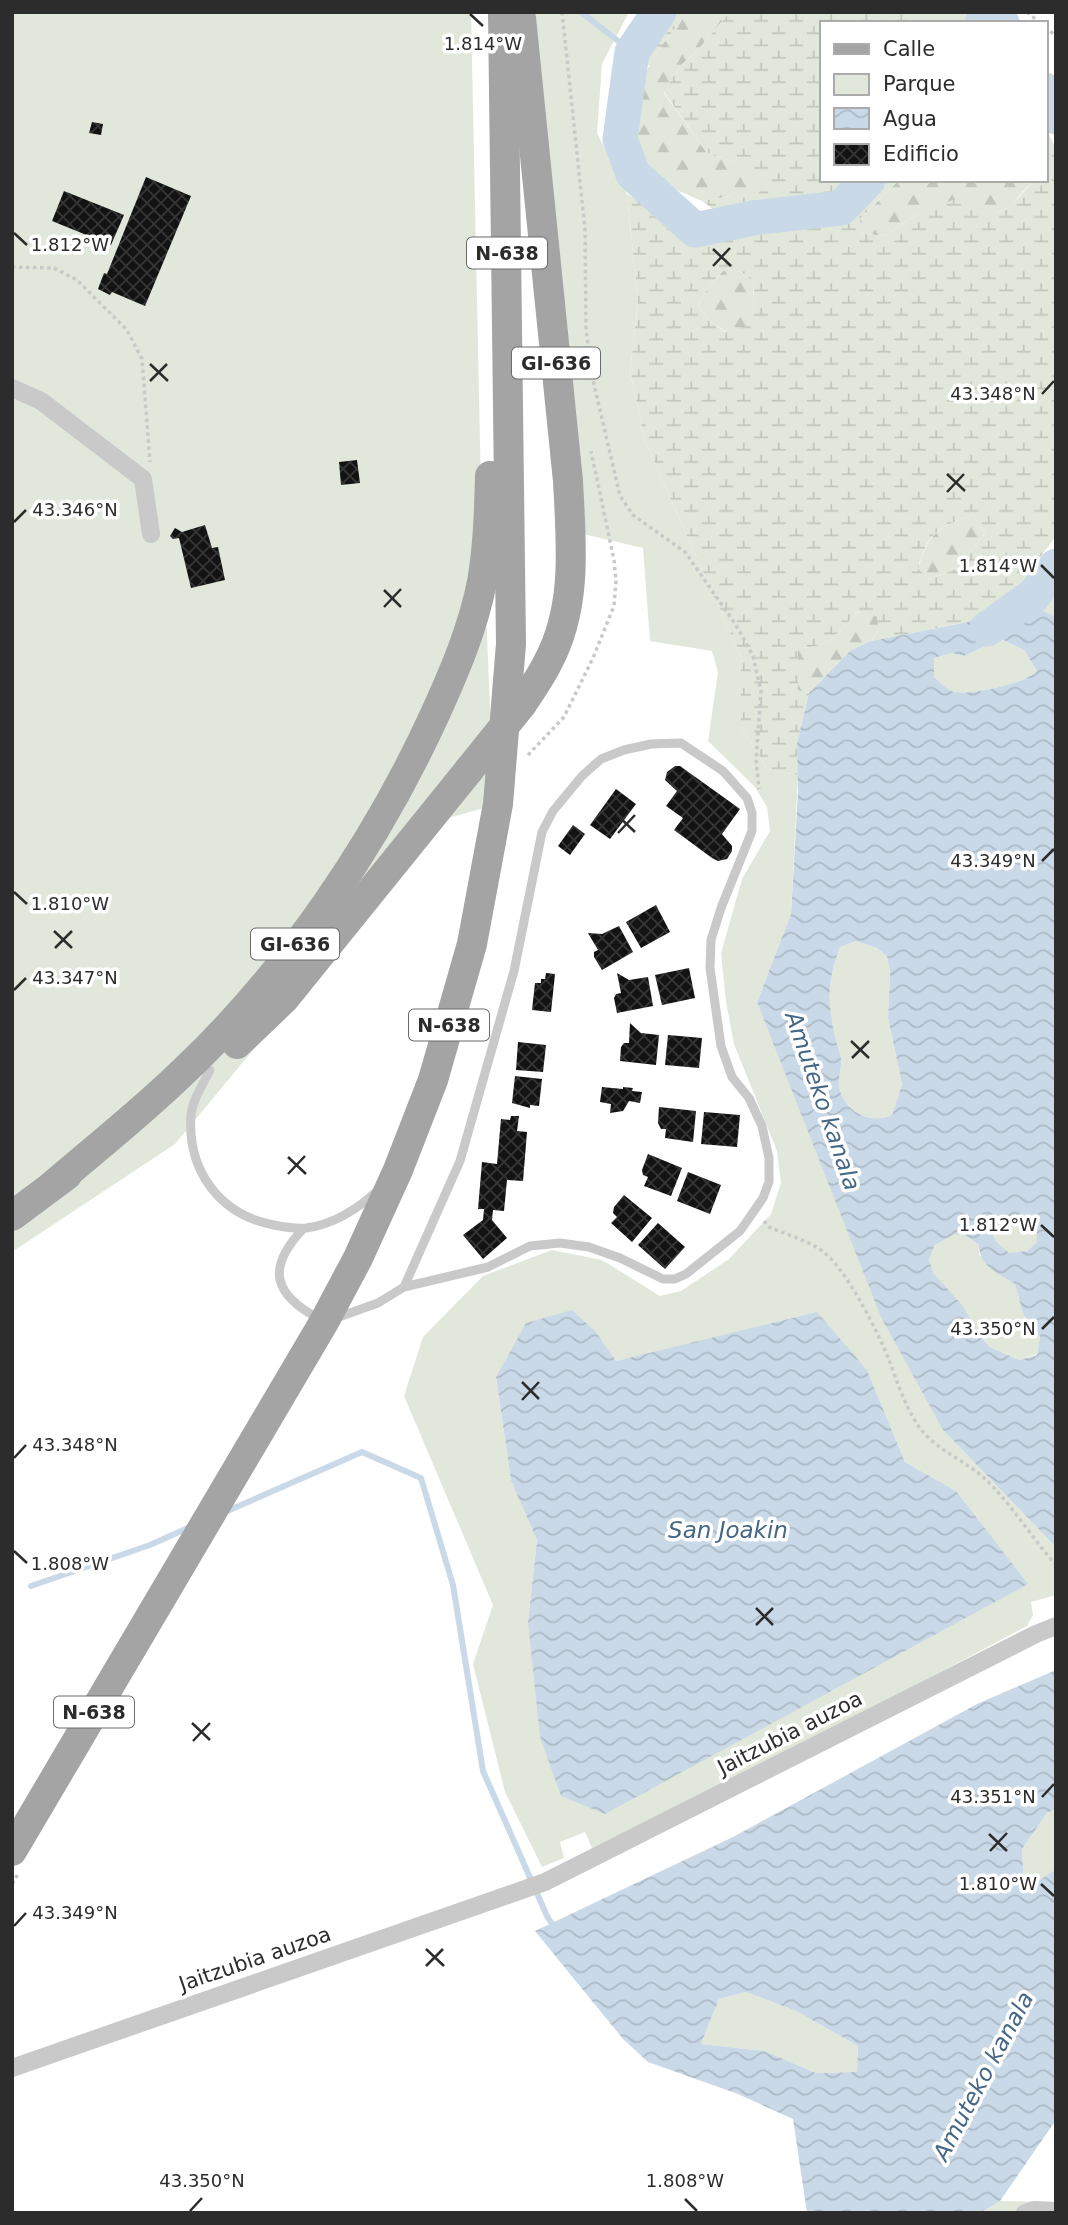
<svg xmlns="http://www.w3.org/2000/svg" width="1068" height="2225" viewBox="0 0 1068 2225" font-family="'DejaVu Sans',sans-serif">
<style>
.green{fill:#e1e8db;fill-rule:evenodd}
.forest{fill:url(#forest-firs)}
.wetland{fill:url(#wetland-marsh);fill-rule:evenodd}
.water{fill:url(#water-waves);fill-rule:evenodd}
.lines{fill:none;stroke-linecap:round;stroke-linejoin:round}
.stream{stroke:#c9d9e7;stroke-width:6}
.river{stroke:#c9d9e7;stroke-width:35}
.building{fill:url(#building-cross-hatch)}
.path{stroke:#c9c9c9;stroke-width:3.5;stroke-dasharray:3.5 3.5;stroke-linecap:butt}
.lane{stroke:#c9c9c9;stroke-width:9}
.street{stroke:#c9c9c9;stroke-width:18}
.primary{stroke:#a4a4a4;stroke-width:30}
.primary-bridge{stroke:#a4a4a4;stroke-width:30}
.ticks{fill:none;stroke:#2c2c2c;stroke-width:2.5}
.labels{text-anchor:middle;stroke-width:7;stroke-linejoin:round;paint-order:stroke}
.shield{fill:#fff;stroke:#6b6b6b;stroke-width:2}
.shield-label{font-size:19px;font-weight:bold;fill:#2c2c2c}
.street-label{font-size:21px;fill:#2c2c2c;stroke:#fff}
.water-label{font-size:23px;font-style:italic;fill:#446785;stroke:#fff}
.ticks-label{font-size:18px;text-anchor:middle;fill:#2c2c2c;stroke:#fff;stroke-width:7;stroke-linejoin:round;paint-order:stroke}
</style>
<defs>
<pattern id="forest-firs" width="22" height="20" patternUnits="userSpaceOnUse" patternTransform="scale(1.75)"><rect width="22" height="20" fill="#e1e8db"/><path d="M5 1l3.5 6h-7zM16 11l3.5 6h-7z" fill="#c1c7bc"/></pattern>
<pattern id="wetland-marsh" width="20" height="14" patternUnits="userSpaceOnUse" patternTransform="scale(1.75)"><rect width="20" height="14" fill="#e1e8db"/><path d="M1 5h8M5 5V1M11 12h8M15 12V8" fill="none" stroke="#c1c7bc"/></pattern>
<pattern id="water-waves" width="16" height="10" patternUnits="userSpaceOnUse" patternTransform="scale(1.75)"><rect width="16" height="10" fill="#c9d9e7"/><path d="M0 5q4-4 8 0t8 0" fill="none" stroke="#adbac6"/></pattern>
<pattern id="building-cross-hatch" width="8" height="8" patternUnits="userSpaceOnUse" patternTransform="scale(1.75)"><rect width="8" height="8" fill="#131313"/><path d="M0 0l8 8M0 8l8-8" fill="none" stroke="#363636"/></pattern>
</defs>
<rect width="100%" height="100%" fill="#fff"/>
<!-- green -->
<g class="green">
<path d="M12 12H471L481 491 494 805 445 819 175 1144 12 1252Z"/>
<path d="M535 12H629L602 64 597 133 627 194 638 303 630 372 645 441 741 657V727L767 769 798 775 791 914 757 1002 943 1430 1056 1547V1595L1031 1602 1033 1615 1027 1626 745 1776 592 1848 585 1832 560 1842 564 1858 542 1867 505 1792 473 1664 493 1605 404 1396 423 1337 483 1276 552 1250 602 1260 660 1296 681 1291 729 1259 771 1214 781 1183 777 1151 734 1044 726 1002 721 953 742 879 770 831 767 807 755 787 708 741 718 672 712 651 650 641 643 548 583 534ZM596 1332 616 1361 675 1348 867 1370 905 1462 956 1491 528 1622 537 1540 511 1481 496 1378Z"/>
<path d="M1056 591V617L1041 610Z"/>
<path d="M1000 639 1024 650 1037 671C1025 683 968 697 952 691 946 689 939 681 934 677V658L952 653 964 656Z"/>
<path d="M856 941 877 948 887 956 890 973 888 1018 902 1084 892 1115C869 1125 843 1111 839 1086 838 1077 842 1068 841 1059 840 1050 835 1041 833 1032 827 998 828 979 840 947Z"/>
<path d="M1028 1218 1037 1225V1241L1027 1251 1009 1254 996 1241 991 1230 1007 1219Z"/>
<path d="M954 1233 966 1236 978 1244 979 1255 1015 1284 1023 1314 1040 1336 1037 1354 1019 1360 990 1347 934 1274 929 1260 935 1245Z"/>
<path d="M1056 1809V1869L1024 1892 1022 1849 1047 1813Z"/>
<path d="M746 1992 796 2011 858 2046 857 2072 816 2073 765 2051 701 2044 719 1999Z"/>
<path d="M1000 2201 1056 2202V2213H980Z"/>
</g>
<!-- forest -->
<g class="forest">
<path d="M687 12H730L697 51 680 66 664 93 707 153 768 174 767 187 754 196H731L702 201 672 188 645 169 630 133 634 92 659 49Z"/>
<path d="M928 12H952L942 23H923Z"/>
<path d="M899 180H1033L1011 206 993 215 973 210 918 214 884 236 860 233V219Z"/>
<path d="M726 268 743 273 753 282 754 304 748 326 727 332 709 321 698 305 709 286Z"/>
<path d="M973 515 985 533 958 568 930 579 918 569C928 532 939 527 973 515Z"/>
<path d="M857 612 877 615 879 630 871 641 851 650 809 693 798 691V648C830 648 837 634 857 612Z"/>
</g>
<!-- wetland -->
<g class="wetland">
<path d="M674 12H687L659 49 649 66 643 57Z"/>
<path d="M730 12H928L923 23H821V180H856C835 212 756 210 720 214L702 201 731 196H754L767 187V174L707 153 664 92 680 66 697 51Z"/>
<path d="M952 12H974L963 23H942Z"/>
<path d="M1045 126 1056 149V536L1012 595 968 622 871 641 879 630 877 616 857 612C837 634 830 648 798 648V690L809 693 797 743 798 775 767 769 741 727V657L645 441 630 372 638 303 627 194 699 238 844 218 885 180H899L860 219V233L884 236 918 214 960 197C992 228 1010 211 1033 180H1045ZM726 268 743 273 753 282 754 304 747 326 726 332 709 321 698 305 709 286ZM973 515 985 533 958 568 930 579 918 569C927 532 939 527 973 515Z"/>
</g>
<!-- water -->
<g class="water">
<path d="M1012 595 1056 617V1547L943 1430 881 1317 757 1002 791 914 798 791 797 743 809 693 851 650 871 641 968 622ZM1001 639 1024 650 1037 671C1026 683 968 697 952 691 946 689 939 681 934 677V658L952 653 964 656ZM856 941 877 948 887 956 890 973 888 1018 902 1084 892 1115C869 1125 843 1111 839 1086 838 1077 842 1068 841 1059 840 1050 835 1041 834 1032 827 999 828 979 840 947ZM1028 1218 1037 1225V1241L1027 1251 1009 1253 996 1241 991 1230 1007 1219ZM954 1234 966 1236 978 1244C981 1269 997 1272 1015 1284L1023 1314 1040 1336 1037 1355 1019 1360 990 1347 980 1335 962 1305 934 1274 929 1260 935 1245Z"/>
<path d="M572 1310 596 1332 616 1361 817 1312 867 1370 905 1462 956 1491 1028 1584 605 1814 561 1796 540 1737 528 1622 537 1540 511 1481 496 1377 526 1323Z"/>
<path d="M1056 1670V1809L1047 1813 1022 1849 1024 1891 1056 1869V2120L1000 2201 980 2213H807L793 2119 738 2094 648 2062 623 2039 535 1931 733 1837 977 1704ZM746 1992 796 2011 858 2046 857 2072 816 2073 765 2051 701 2044 719 1999Z"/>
</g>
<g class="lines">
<!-- stream -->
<g class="stream">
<path d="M581 12 632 52"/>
<path d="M225 1512 362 1452 421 1478 453 1585 483 1771 547 1916 556 1930"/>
<path d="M31 1586 150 1545 190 1527"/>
</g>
<!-- river -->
<g class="river">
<path d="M659 12 632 52 620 139 633 174 695 230 753 218 841 208 868 180"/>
<path d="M982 23 986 18 1000 20 1002 23"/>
<path d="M1045 90 1056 117"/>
<path d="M987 629 1034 595 1056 566"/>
</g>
</g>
<!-- building -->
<g class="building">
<path d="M92 122 103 124 101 135 89 133Z"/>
<path d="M146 177 191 196 145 306 112 292 110 295 98 289 104 273 107 274Z"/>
<path d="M64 191 124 215 111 245 52 221Z"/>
<path d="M357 460 360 483 341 485 339 462Z"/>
<path d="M205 525 212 548 218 547 225 580 191 588 179 538 173 539 170 536 175 528 182 532Z"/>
<path d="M675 766H680L740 809 722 834 732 846V851L727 859 718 861 712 858 674 830 683 818 666 806 677 791 665 780 667 772Z"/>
<path d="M616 789 636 804 610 839 590 825Z"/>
<path d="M573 825 585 834 570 855 558 846Z"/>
<path d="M656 905 670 932 641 948 626 922Z"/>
<path d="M619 926 633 952 602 970 594 957V952L598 950 588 933 602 934Z"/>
<path d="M689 968 695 998 662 1005 655 975Z"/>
<path d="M546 973 555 974 551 1012 532 1010 535 983H541V979H545Z"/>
<path d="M617 973 629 980 648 977 653 1006 617 1013 614 998 616 994 621 993Z"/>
<path d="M630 1023 641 1033 659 1035 656 1065 620 1061 621 1047 624 1043H629Z"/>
<path d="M668 1035 702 1038 699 1068 665 1065Z"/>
<path d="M518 1042 546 1045 543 1072 516 1070Z"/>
<path d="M515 1076 542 1079 539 1106 530 1105V1108L512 1103Z"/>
<path d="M602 1087 623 1089V1087L633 1088 632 1091 642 1092 640 1103 629 1101 623 1111 610 1113 611 1104 600 1102Z"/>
<path d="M659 1107 696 1111 693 1142 665 1138 666 1129H661L658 1123Z"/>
<path d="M704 1112 740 1115 737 1147 701 1144Z"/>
<path d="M511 1116H519L517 1131 527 1132 523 1181 507 1180 504 1211 493 1210 492 1220 507 1238 483 1259 463 1235 483 1220 484 1209H478L482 1162 497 1164 501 1119 510 1120Z"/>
<path d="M648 1154 682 1168 671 1196 644 1186 648 1177 643 1175 642 1170Z"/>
<path d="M688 1172 721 1185 710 1214 677 1201Z"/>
<path d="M624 1195 652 1218 632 1242 611 1223 617 1217 613 1213 614 1207Z"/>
<path d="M658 1223 685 1247 665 1269 638 1245Z"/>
</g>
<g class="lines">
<!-- path -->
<g class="path">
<path d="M562 12 585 229 586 329 593 380 620 496 633 515 685 552 736 625 753 656 761 691 756 760 759 789"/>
<path d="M1027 12 1040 23"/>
<path d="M1045 27 1056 36"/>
<path d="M12 267 54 268 77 280 127 330 142 359 150 462"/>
<path d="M528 755 564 717 593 658 614 606 616 581 614 560 591 451"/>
<path d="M764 1221 769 1227C785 1234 803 1239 818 1248 844 1263 878 1332 889 1360 898 1384 907 1413 924 1433 941 1452 965 1461 984 1478 1011 1503 1031 1537 1056 1565"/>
<path d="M12 1884 18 1874"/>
</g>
<!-- lane -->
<g class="lane">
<path d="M210 1070C203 1084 193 1099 191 1115 187 1171 220 1215 274 1225 284 1227 295 1229 306 1228 332 1225 358 1209 377 1191"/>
<path d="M303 1229C266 1268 273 1295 320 1319"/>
<path d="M336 1318 378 1303 404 1287 460 1161 514 971 542 832 553 811 582 776 601 759 624 750 651 744 681 743 723 771 747 798 752 813V831L721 908 711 940 710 968 721 1046 732 1077 749 1098 762 1126 769 1158V1182L763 1198 740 1231 686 1274 675 1279H663L620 1258 589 1247 560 1243 530 1246 488 1267 404 1287"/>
</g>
<!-- street -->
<g class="street">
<path d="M12 388 41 401 143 479 151 534"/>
<path d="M12 2068 545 1882 1036 1634 1056 1626"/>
<path d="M1025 2213 1034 2210 1056 2211"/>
</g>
<!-- primary -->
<g class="primary">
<path d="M521 18 568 481C571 542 578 606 548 662 541 677 531 690 522 704"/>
<path d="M237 1044 284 999 469 770"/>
<path d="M52 1186C96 1148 142 1112 184 1071 288 973 377 842 436 712 455 670 473 628 482 582 488 548 489 512 490 476"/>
<path d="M12 1216 67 1175"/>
<path d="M12 1851 324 1322 358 1258 398 1170 433 1080 472 944 498 804 511 644 503 12"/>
</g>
<!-- primary-bridge -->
<path class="primary-bridge" d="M469 770 522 704"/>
</g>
<!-- ticks -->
<path class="ticks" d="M470 14 483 26M14 233 27 245M713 249 731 266M713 266 730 248M150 364 168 381M150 381 167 364M1042 394 1054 381M947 474 965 491M947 492 964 474M14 522 26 510M1041 565 1054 578M384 590 401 607M384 607 401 589M617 815 635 832M618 833 635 815M1042 861 1054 849M14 892 27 904M54 931 72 948M55 948 72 931M14 990 26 978M851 1041 869 1058M852 1058 869 1041M288 1157 306 1174M288 1174 305 1156M1041 1225 1054 1237M1042 1329 1054 1317M522 1382 539 1399M522 1400 539 1382M14 1458 26 1445M14 1551 27 1563M756 1608 773 1625M756 1625 773 1608M192 1723 210 1740M193 1741 210 1723M1042 1797 1054 1784M989 1834 1007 1851M990 1851 1007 1833M1041 1884 1054 1896M14 1926 26 1913M426 1949 444 1966M426 1966 443 1949M685 2199 697 2211M190 2211 202 2198"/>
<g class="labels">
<!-- shield labels -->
<g class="shield">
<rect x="467" y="237.5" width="80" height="31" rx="5"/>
<rect x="512" y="347.5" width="88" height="31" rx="5"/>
<rect x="251" y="928.5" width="88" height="31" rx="5"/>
<rect x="409" y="1009.5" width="80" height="31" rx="5"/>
<rect x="54" y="1696.5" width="80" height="31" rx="5"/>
</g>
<g class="shield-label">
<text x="507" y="260">N-638</text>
<text x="556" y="370">GI-636</text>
<text x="295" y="951">GI-636</text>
<text x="449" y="1032">N-638</text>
<text x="94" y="1719">N-638</text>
</g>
<!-- street labels -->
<g class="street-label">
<text transform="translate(790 1733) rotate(-27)" y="7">Jaitzubia auzoa</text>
<text transform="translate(255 1959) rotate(-19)" y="7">Jaitzubia auzoa</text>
</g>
<!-- water labels -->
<g class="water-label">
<text transform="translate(823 1101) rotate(71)" y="8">Amuteko kanala</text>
<text x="728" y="1538">San Joakin</text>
<text transform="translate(983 2076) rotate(-62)" y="8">Amuteko kanala</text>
</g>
</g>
<g class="ticks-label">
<text x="483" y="50">1.814°W</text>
<text x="70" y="251">1.812°W</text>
<text x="993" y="400">43.348°N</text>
<text x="75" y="516">43.346°N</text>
<text x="998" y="572">1.814°W</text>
<text x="993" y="867">43.349°N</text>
<text x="70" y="910">1.810°W</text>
<text x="75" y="984">43.347°N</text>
<text x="998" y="1231">1.812°W</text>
<text x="993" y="1335">43.350°N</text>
<text x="75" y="1451">43.348°N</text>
<text x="70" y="1570">1.808°W</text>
<text x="993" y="1803">43.351°N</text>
<text x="998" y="1890">1.810°W</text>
<text x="75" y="1919">43.349°N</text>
<text x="202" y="2187">43.350°N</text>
<text x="685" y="2187">1.808°W</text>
</g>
<!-- border -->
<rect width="1068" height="2225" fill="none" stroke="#2c2c2c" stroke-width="28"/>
<!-- legend -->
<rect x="820" y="21" width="228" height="161" fill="#ffffff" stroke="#ababab" stroke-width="2"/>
<rect x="834" y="44" width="35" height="10" fill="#a4a4a4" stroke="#ababab" stroke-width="2"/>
<text x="883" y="56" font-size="21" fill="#2c2c2c">Calle</text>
<rect x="834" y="74" width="35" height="21" fill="#e1e8db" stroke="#ababab" stroke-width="2"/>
<text x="883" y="91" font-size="21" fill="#2c2c2c">Parque</text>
<rect x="834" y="108" width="35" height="21" fill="url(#water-waves)" stroke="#ababab" stroke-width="2"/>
<text x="883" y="126" font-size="21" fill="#2c2c2c">Agua</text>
<rect x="834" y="144" width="35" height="21" fill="url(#building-cross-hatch)" stroke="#ababab" stroke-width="2"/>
<text x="883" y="161" font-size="21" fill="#2c2c2c">Edificio</text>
</svg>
